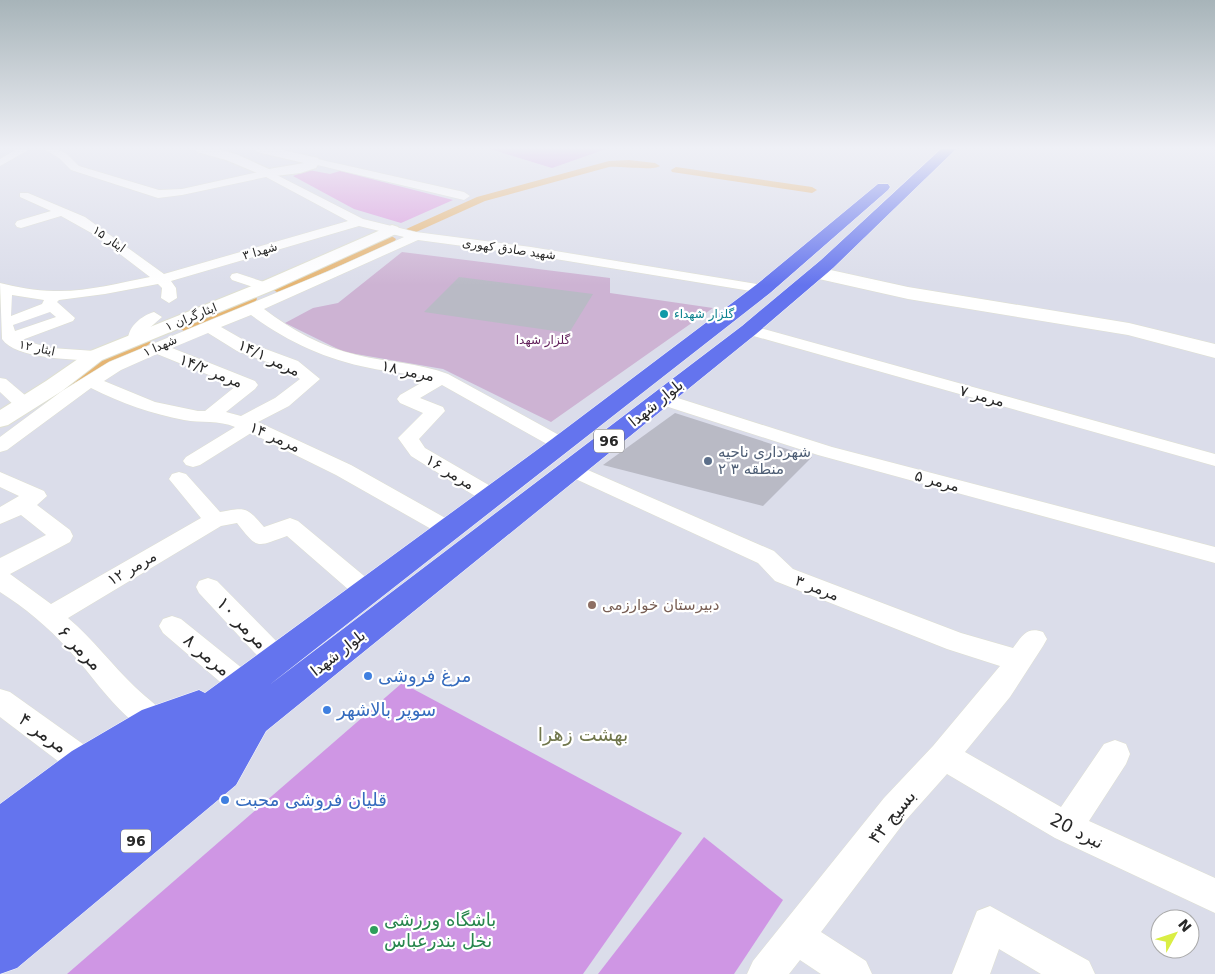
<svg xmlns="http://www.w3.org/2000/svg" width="1215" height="974" viewBox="0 0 1215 974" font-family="'DejaVu Sans','Noto Sans Arabic',sans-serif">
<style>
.green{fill:#db9ade}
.cemetery{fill:#cdb3d3}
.pitch{fill:#cf96e4}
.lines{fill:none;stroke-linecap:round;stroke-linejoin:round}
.canal{fill:#e6b573;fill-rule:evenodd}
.building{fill:#b9bac5}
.minor-casing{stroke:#dfe0d0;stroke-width:1}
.tertiary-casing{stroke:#dfe0d0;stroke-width:2}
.secondary-casing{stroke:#dfe0d0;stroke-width:1}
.trunk-casing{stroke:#fff;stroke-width:1}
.minor{fill:#fff;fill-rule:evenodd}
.tertiary{fill:#fff;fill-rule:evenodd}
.secondary{fill:#fff;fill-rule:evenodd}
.trunk{fill:#6474ee;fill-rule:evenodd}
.culture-dot{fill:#0f9aa8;stroke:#fff;stroke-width:2}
.service-dot{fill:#5c6f8a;stroke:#fff;stroke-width:2}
.education-dot{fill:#8d6e63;stroke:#fff;stroke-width:2}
.shop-dot{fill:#3f7fe0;stroke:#fff;stroke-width:2}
.leisure-dot{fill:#2e9e5b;stroke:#fff;stroke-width:2}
.labels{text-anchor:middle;stroke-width:4.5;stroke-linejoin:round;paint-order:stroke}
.far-street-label{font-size:12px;fill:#282828;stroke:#fff}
.far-culture-label{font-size:12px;fill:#0d838f;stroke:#fff;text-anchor:start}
.far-park-label{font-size:12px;fill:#601e59;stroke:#fff}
.shield{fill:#fff;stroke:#686868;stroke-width:1}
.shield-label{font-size:14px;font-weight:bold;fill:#282828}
.street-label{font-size:15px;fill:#282828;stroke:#fff}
.service-label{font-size:15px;fill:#4e5e75;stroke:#fff;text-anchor:start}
.education-label{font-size:15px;fill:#785e54;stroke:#fff;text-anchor:start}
.near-street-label{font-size:18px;fill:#282828;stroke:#fff}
.near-shop-label{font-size:18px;fill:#366cbe;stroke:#fff;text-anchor:start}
.near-leisure-label{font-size:18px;fill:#27864d;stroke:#fff;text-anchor:start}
.near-neighbourhood-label{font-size:19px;fill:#70764c;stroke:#fff}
</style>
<rect width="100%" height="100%" fill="#dbddea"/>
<!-- green -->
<path class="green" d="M309 170 330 174 340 171 453 200 401 223 354 209 293 176Z"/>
<!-- cemetery -->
<path class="cemetery" d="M402 252 610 278V293L713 308 551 422 443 369 344 352 285 323 313 308 338 303Z"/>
<!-- pitch -->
<g class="pitch">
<path d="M490 149H606L552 168Z"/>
<path d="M402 683 682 833 583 974H67Z"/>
<path d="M704 837 783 900 734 974H598Z"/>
</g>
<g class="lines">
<!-- canal -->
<g class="canal">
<path d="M629 160 655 163 660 166C654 171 620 166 609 167L485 201 414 233 410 234 404 230 477 197 609 161Z"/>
<path d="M676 167 812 187 817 190 812 193 672 172 671 170Z"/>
<path d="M390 235 396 239 394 242 282 291 277 292 270 288 272 285Z"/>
<path d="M250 295 255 296 257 299 255 302 189 329 184 331 176 326 179 323Z"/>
<path d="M143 337 151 342 148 345 115 361 74 387H62L60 383 103 355Z"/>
</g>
</g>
<!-- building -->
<g class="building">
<path d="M459 277 593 294 569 333 424 312Z"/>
<path d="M675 413 812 457 763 506 603 465Z"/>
</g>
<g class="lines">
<!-- minor casing -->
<g class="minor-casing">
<g id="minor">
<path d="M17 149H30L0 166V159Z"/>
<path d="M44 149H57L67 154 79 166 159 190 182 189 267 170 363 219 416 232 531 247 763 285 770 289 763 293 531 255 418 240 264 309C292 330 322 347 357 355 387 362 419 363 448 374L568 440 571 444 568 448H554L442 385 420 398 443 407 445 411 419 439 425 448 499 491 502 496 499 501 491 503 483 501 411 456 398 438 423 413 400 403 397 399 400 395 428 379C410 373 389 372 370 368 325 359 288 342 251 315L221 327 249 343 298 361 320 379 289 406 258 422 351 465 456 524 459 529 456 534 448 537 440 534 336 475 251 433 200 465 193 467 186 465 183 461 186 457 235 427C219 420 201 423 184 420 152 414 121 403 91 388L7 450 0 452V437L62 391 109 362 329 271 404 237 359 226 171 281 176 288 177 298 169 303 161 298 162 288 158 284 105 294 59 300 57 302 75 318 73 321 22 340 51 348 95 351 101 352 103 356 101 360 95 361C72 359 15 359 2 339L0 283C17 287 35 291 54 291 86 292 119 283 150 277L95 235 61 216 21 228 17 227 15 224 17 221 51 211 20 197V193H28L85 217 164 274 348 221 266 177 182 195 158 198 71 170 59 158ZM12 295 44 300 42 304 11 316ZM50 312 56 317 15 331 13 325ZM208 333 237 351 286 369 300 379 275 398 241 416 226 412 255 389 258 385 255 381 172 348ZM157 354 236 386 205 411H198L155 402 104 381 121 370Z"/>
<path d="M313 158 464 192 470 196 464 200 309 163V159Z"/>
<path d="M237 273 270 284 272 287 265 291 232 280 230 277 232 274Z"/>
<path d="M154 312 162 317 145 332 142 342H130L128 339C129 326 141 316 154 312Z"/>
<path d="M749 325 1215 454V466L743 333 741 330 743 327Z"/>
<path d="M0 378 6 379 32 401 34 405 32 409H18L0 392Z"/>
<path d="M662 393 832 447 1215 547V563L818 455 656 403 653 399 656 395Z"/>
<path d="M574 464 774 551 793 569 961 633 1013 648C1022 636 1027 626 1043 632L1047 639 1043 646 1010 697 965 752 1061 807 1104 744 1115 740 1126 744 1130 754 1126 764 1089 821 1215 878V913L1055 838 947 774 906 820 821 932 866 961 872 974H821L800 960 789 974H747L753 961 884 798 933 746 1000 666 947 649 775 581 758 563 567 475 564 470 567 465Z"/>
<path d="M0 472 44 491 47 496 37 505 70 530 73 536 70 542 10 574 51 604 201 518 169 479 172 474 179 472 186 474 220 512C246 507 247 507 264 527L290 518 298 521 375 585 378 591 375 597 366 600 357 597 287 536C256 547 258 550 237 523L221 526 68 618C93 639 112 665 135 687 147 699 162 707 169 722L165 731C157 734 151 735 144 730 113 709 93 676 68 649 49 628 24 607 0 592V558L46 535 21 515 0 524V507L19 496 0 487Z"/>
<path d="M208 578 217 581 285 650 289 658 285 666 276 669 267 666 199 593 196 587 199 581Z"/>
<path d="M172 616 181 619 253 677 257 685 253 693 243 697 233 693 163 633 159 626 163 619Z"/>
<path d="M0 689 10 692 97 754 101 764 97 774 86 778 75 774 0 717Z"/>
<path d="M990 906 1089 961 1095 974H1041L999 949 990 974H952L977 911Z"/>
</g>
</g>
<!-- tertiary casing -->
<g class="tertiary-casing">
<g id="tertiary">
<path d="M195 149H216L236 154 269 169 304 163 257 152 255 149H278L318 158 320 161 316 168 300 173 267 177 226 160 197 152Z"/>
<path d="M392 225 398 227 400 230 398 233 271 291 102 360 62 391 8 425 0 427V410L46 381 88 352 259 283Z"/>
</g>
</g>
<!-- secondary casing -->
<g class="secondary-casing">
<path id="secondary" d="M817 267 908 287 1129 323 1215 344V358L1128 335 908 299 810 277 808 273 810 269Z"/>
</g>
<!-- trunk casing -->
<g class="trunk-casing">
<path id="trunk" d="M941 149H956L833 268 756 334 266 731 236 785 17 968 0 974V804L72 751 142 710 199 690 205 693 216 685 552 439 756 285 878 184H888L890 187 888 190 770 293 268 686 742 326 821 260Z"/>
</g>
<!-- minor -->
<use href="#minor" class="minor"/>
<!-- tertiary -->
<use href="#tertiary" class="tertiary"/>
<!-- secondary -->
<use href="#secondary" class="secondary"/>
<!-- trunk -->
<use href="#trunk" class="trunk"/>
</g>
<!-- sky -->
<linearGradient id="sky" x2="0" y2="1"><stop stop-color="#a7b4b9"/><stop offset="0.52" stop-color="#eff0f6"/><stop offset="1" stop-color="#eff0f6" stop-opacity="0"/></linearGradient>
<rect width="1215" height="285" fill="url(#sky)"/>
<!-- markers -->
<circle class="culture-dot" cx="664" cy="314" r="5"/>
<circle class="service-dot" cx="708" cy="461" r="5"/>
<circle class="education-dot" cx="592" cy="605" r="5"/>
<g class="shop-dot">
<circle cx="368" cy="676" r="5"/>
<circle cx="327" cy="710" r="5"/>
<circle cx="225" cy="800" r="5"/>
</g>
<circle class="leisure-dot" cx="374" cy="930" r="5"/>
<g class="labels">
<!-- far-street labels -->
<g class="far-street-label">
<text transform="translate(109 239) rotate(35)" y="4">ایثار ۱۵</text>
<text transform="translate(509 249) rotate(8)" y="4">شهید صادق کهوری</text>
<text transform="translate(260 251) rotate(-16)" y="4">شهدا ۳</text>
<text transform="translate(191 317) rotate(-22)" y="4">ایثارگران ۱</text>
<text transform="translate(160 346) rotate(-24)" y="4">شهدا ۱</text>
<text transform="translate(37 348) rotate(12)" y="4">ایثار ۱۲</text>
</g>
<!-- far-culture labels -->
<g class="far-culture-label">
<text x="674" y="318">گلزار شهداء</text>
</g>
<!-- far-park labels -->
<g class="far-park-label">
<text x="543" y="344">گلزار شهدا</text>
</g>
<!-- shield labels -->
<g class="shield">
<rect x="594" y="429.5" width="30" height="23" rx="4"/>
<rect x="121" y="829.5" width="30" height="23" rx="4"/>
</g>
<g class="shield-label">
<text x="609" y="446">96</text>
<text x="136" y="846">96</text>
</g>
<!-- street labels -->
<g class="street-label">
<text transform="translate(269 358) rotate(25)" y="5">مرمر ۱۴/۱</text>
<text transform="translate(211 371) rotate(22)" y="5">مرمر ۱۴/۲</text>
<text transform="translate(408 371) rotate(12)" y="5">مرمر ۱۸</text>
<text transform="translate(982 396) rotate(15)" y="5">مرمر ۷</text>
<text transform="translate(656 403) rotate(-39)" y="5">بلوار شهدا</text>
<text transform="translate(275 437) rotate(24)" y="5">مرمر ۱۴</text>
<text transform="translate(450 472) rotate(31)" y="5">مرمر ۱۶</text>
<text transform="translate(937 481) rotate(15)" y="5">مرمر ۵</text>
<text transform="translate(132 568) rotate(-30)" y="5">مرمر ۱۲</text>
<text transform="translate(817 588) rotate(21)" y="5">مرمر ۳</text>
<text transform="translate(338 653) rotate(-38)" y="5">بلوار شهدا</text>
</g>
<!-- service labels -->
<g class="service-label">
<text x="718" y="457">شهرداری ناحیه<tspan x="718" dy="17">۲ منطقه ۳</tspan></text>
</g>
<!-- education labels -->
<g class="education-label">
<text x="602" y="610">دبیرستان خوارزمی</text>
</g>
<!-- near-street labels -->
<g class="near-street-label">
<text transform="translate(242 623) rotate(46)" y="6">مرمر ۱۰</text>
<text transform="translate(80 648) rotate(46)" y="6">مرمر ۶</text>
<text transform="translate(207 655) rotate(40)" y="6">مرمر ۸</text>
<text transform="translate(43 733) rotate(36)" y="6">مرمر ۴</text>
<text transform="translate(892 817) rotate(-51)" y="6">بسیج ۴۳</text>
<text transform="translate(1077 831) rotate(27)" y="6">نبرد 20</text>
</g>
<!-- near-shop labels -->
<g class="near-shop-label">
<text x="378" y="682">مرغ فروشی</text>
<text x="337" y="716">سوپر بالاشهر</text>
<text x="235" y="806">قلیان فروشی محبت</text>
</g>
<!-- near-leisure labels -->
<g class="near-leisure-label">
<text x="384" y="926">باشگاه ورزشی<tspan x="384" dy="21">نخل بندرعباس</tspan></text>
</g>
<!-- near-neighbourhood labels -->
<g class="near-neighbourhood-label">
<text x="583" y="741">بهشت زهرا</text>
</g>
</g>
<!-- north arrow -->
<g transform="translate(1175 934) rotate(50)"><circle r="24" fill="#ffffff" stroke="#a9a9a9"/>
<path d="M0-4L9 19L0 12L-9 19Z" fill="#daee44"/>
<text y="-8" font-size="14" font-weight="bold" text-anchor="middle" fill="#282828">N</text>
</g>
</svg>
